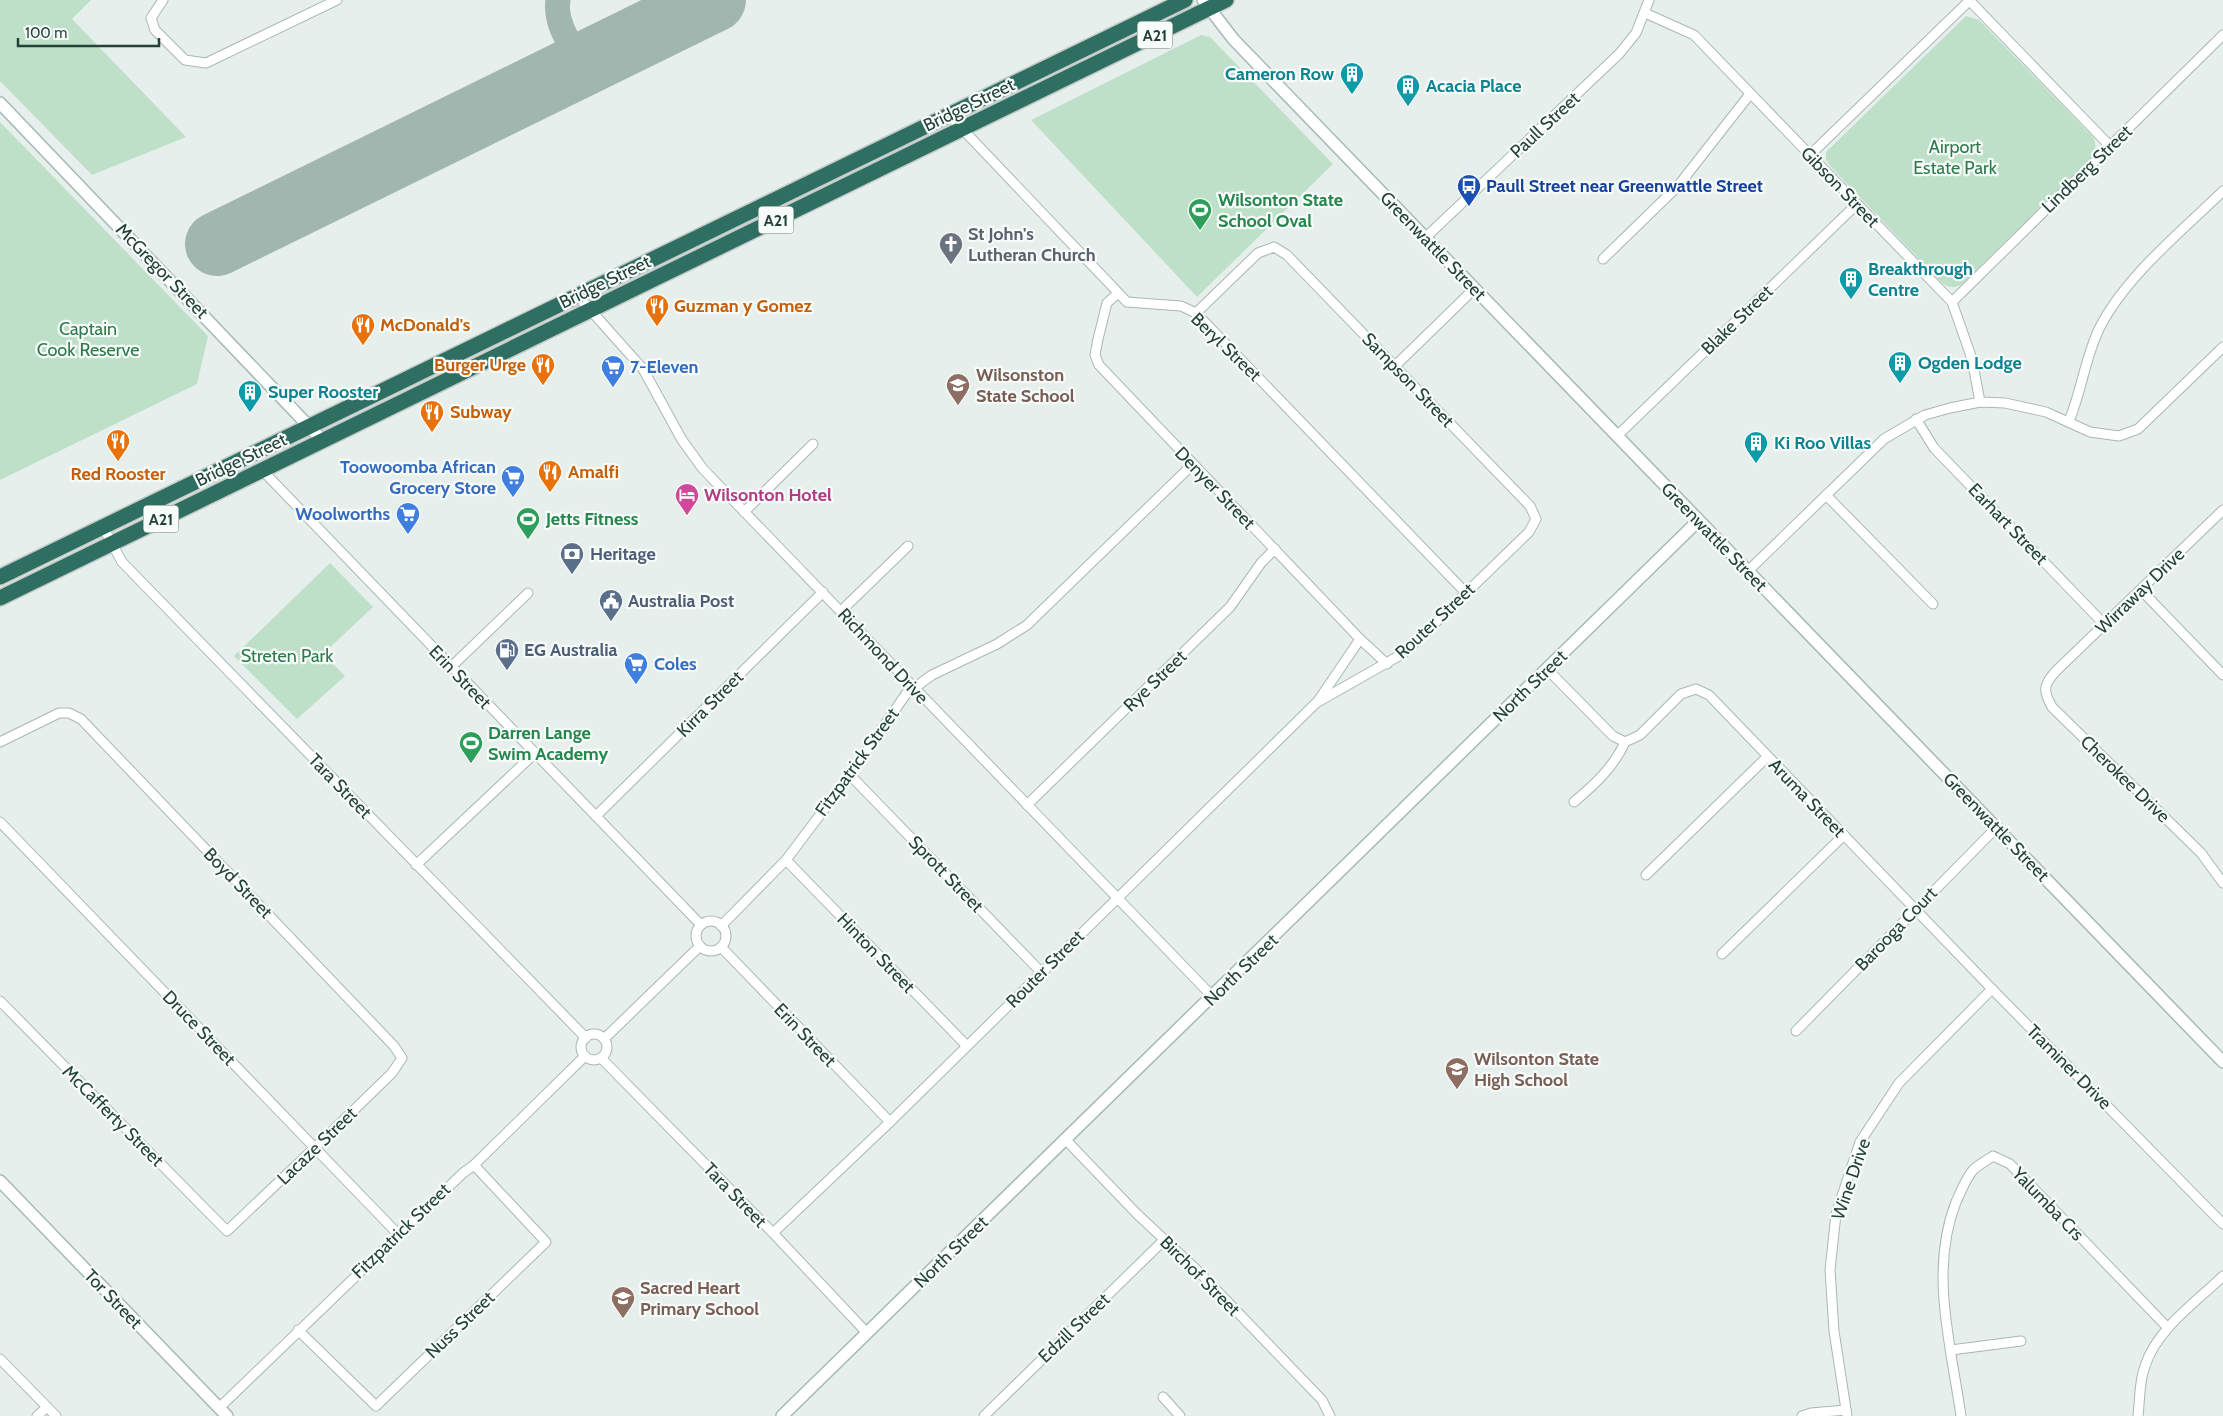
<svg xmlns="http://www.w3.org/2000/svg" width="2223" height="1416" viewBox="0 0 2223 1416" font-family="Cabin,sans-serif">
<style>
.green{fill:#bfe0c8}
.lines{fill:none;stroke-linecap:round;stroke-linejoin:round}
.taxiway{stroke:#a2b6b0;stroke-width:25}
.runway{stroke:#a2b6b0;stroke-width:64}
.street-casing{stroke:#a8b8b2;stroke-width:11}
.secondary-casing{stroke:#a4bbb3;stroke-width:14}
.highway-casing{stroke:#c2cac8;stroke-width:18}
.street{stroke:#fff;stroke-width:9}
.secondary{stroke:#fff;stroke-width:11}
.highway{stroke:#2f6f62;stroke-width:15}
.labels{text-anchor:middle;stroke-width:4.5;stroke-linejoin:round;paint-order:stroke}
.shield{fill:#f7fbf9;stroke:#637a73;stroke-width:1}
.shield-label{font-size:16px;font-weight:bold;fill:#24423a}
.culture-label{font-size:18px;font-weight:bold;fill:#0d838f;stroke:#f7fbf9;text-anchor:start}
.street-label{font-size:18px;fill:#24423a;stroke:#f7fbf9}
.park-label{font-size:18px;fill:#2d7a4b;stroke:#f7fbf9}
.transit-label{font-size:18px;font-weight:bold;fill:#164399;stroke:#f7fbf9;text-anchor:start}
.leisure-label{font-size:18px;font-weight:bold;fill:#27864d;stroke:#f7fbf9;text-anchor:start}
.worship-label{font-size:18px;font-weight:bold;fill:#5b616d;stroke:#f7fbf9;text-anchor:start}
.food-label{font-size:18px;font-weight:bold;fill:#c56008;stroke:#f7fbf9;text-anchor:start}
.shop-label{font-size:18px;font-weight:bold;fill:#366cbe;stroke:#f7fbf9;text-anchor:start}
.education-label{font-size:18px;font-weight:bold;fill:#785e54;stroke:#f7fbf9;text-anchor:start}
.hotel-label{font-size:18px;font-weight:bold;fill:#b23c85;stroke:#f7fbf9;text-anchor:start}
.service-label{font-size:18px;font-weight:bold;fill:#4e5e75;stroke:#f7fbf9;text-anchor:start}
</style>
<rect width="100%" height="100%" fill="#e6efeb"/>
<!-- green -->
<g class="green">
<path d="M0 0H91L72 19 186 137 92 175 0 81Z"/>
<path d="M1966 16 1979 20 2093 137C2097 146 2096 151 2090 159L1961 285C1953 288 1949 288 1942 283L1831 167 1826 160V152Z"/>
<path d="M1201 35 1210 37 1333 164 1197 297 1031 120Z"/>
<path d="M0 122 208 336 197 384 0 480Z"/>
<path d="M330 563 373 607 323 654 345 676 297 719 234 656Z"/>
</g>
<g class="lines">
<!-- taxiway -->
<g class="taxiway">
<path d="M558 0C554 22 573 63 599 55L676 19"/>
<path d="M485 112 565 72 573 60V47"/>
</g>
<!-- runway -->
<path class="runway" d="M217 244 714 0"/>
<!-- street casing -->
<g class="street-casing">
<g id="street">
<path d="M163 0 151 18 155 30 185 60 206 63 337 0"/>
<path d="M1969 0 2110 146"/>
<path d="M1645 13 1694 35 1952 302 1972 359 1980 402"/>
<path d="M949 115 1127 302 1181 306 1196 313 1466 593"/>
<path d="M1810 155 1969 1"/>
<path d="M1425 238 1619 54 1636 33 1649 0"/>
<path d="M1603 259 1678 186 1750 94"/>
<path d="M1117 294 1107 303 1098 339 1095 355 1099 365 1360 639 1387 664"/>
<path d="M577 295 643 369 682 440 703 469 1213 997"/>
<path d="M1952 302 2223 35"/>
<path d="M1395 366 1474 289"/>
<path d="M1916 419 1934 448 2105 625"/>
<path d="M2069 421C2082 390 2085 357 2100 327 2126 276 2182 231 2223 191"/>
<path d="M1617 436 1857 204"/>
<path d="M262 470 701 925"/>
<path d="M1826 495 1933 604"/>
<path d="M2223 510 2056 671C2043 685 2043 691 2052 707L2201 853 2223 883"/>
<path d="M744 512 813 444"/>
<path d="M103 527 122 562 586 1038"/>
<path d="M1748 571 1884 439 1925 415 1950 408 1980 402 2005 403 2046 412 2090 432 2119 436 2138 429 2223 347"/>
<path d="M2141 590 2223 675"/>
<path d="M841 611 908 546"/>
<path d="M451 667 528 593"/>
<path d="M1547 669 1613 736 1625 742"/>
<path d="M1318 701 1360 639"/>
<path d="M0 742 59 713H69L81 719 394 1046 402 1058 392 1073 322 1141 227 1231 0 1001"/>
<path d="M1625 742 1640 735 1681 694 1696 689 1709 695 1992 989 2223 1224"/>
<path d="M850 775 1042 973"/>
<path d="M1574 802C1594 785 1614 767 1625 742"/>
<path d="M1027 805 1230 607 1261 563 1275 549"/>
<path d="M596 816 823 592"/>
<path d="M0 822 398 1234"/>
<path d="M786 860 967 1046"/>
<path d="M416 865 534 754"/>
<path d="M1646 875 1767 757"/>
<circle cx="711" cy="936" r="15"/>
<path d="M721 926 786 860 850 775 906 694 932 675 997 644 1027 625 1192 465"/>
<path d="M721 947 890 1122"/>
<path d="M1722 954 1844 835"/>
<path d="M1796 1031 1997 827"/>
<circle cx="594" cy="1047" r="13"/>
<path d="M604 1039 700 946"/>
<path d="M601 1058 773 1233 867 1333"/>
<path d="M1065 1139 1137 1214 1198 1271 1322 1400 1330 1416"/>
<path d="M773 1233 890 1122 1316 703 1404 653 1529 532 1536 519 1530 506 1287 255 1274 247 1258 253 1196 313"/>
<path d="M298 1330 376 1406 546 1242 474 1165"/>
<path d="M1951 1350 2021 1341"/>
<path d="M0 1359 56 1416"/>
<path d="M1163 1397 1180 1416"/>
<path d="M219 1408 463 1173 474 1165 585 1056"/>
<path d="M37 1416 47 1407"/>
<path d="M984 1416 1164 1240"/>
<path d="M1802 1416 1811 1413 1846 1410"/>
<path d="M1847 1416 1834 1331 1830 1270 1836 1214 1860 1142 1899 1083 1992 989"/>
<path d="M1961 1416C1951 1345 1929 1271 1956 1202 1961 1192 1966 1177 1974 1169 1980 1164 1987 1160 1993 1156L2010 1164 2168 1328"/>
<path d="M2138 1416C2140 1400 2139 1381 2145 1366 2157 1329 2195 1303 2223 1276"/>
</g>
</g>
<!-- secondary casing -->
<g class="secondary-casing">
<g id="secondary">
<path d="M1203 0 1234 40 2223 1062"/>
<path d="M0 103 323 441"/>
<path d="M0 1181 227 1416"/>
<path d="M782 1416 1698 521"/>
</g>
</g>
<!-- highway casing -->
<g class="highway-casing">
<g id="highway">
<path d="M0 577 1185 0"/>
<path d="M0 598 1226 0"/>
</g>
</g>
<!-- street -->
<use href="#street" class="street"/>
<!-- secondary -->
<use href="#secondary" class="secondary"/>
<!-- highway -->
<use href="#highway" class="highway"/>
</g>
<!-- icons -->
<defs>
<g id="building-pin" transform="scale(1.25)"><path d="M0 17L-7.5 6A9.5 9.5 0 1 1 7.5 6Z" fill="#0f9aa8" stroke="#f7fbf9"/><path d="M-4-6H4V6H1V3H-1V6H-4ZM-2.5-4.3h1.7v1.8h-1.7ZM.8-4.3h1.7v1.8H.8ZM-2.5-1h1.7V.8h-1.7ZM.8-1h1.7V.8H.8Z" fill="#fff"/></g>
<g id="bus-pin" transform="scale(1.25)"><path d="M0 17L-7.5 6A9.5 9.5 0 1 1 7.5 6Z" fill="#1a4fb4" stroke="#f7fbf9"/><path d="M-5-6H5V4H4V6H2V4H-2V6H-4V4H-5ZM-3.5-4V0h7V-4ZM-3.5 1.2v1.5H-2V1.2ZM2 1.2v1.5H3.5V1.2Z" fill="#fff"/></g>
<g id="stadium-pin" transform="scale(1.25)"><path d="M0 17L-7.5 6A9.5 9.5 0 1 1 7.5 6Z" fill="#2e9e5b" stroke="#f7fbf9"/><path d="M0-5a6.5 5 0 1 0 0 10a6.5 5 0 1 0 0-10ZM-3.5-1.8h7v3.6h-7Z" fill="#fff"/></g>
<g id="church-pin" transform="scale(1.25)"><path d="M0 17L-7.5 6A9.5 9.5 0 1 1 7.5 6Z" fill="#6b7280" stroke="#f7fbf9"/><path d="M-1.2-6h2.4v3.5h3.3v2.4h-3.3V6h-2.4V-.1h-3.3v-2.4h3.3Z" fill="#fff"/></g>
<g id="restaurant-pin" transform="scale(1.25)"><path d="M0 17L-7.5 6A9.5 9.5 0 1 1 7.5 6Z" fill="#e8710a" stroke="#f7fbf9"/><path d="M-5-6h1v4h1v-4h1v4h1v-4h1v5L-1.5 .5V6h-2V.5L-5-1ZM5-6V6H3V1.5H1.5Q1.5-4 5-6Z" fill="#fff"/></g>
<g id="supermarket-pin" transform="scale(1.25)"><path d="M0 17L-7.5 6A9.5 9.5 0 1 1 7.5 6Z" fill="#3f7fe0" stroke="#f7fbf9"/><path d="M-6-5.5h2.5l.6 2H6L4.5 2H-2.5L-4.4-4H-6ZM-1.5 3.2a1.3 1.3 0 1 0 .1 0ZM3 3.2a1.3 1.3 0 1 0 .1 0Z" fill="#fff"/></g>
<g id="school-pin" transform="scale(1.25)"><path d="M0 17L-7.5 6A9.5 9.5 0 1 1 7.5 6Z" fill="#8d6e63" stroke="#f7fbf9"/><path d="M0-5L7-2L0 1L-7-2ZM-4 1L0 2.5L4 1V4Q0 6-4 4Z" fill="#fff"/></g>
<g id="hotel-pin" transform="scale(1.25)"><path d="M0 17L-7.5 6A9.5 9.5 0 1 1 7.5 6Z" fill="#d1479c" stroke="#f7fbf9"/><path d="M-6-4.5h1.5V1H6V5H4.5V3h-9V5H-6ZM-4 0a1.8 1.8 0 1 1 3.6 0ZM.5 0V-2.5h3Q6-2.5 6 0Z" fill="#fff"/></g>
<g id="bank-pin" transform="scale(1.25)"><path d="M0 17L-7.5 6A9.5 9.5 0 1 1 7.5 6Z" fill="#5c6f8a" stroke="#f7fbf9"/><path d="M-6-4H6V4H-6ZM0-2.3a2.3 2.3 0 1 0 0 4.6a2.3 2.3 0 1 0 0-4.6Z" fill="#fff"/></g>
<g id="civic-pin" transform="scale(1.25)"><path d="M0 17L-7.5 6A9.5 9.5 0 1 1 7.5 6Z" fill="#5c6f8a" stroke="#f7fbf9"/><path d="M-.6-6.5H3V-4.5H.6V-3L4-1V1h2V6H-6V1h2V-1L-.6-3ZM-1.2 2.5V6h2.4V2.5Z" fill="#fff"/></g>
<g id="fuel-pin" transform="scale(1.25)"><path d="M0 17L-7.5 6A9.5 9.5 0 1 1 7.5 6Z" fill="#5c6f8a" stroke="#f7fbf9"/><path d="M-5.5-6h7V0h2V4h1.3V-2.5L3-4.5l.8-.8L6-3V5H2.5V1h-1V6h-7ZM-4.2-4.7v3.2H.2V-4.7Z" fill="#fff"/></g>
</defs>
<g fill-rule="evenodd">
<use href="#building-pin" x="1352" y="74"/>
<use href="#building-pin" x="1408" y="86"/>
<use href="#bus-pin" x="1469" y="186"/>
<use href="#stadium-pin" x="1200" y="210"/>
<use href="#church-pin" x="951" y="244"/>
<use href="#building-pin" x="1851" y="279"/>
<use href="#restaurant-pin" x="657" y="306"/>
<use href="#restaurant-pin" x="363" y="325"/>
<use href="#building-pin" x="1900" y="363"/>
<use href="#restaurant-pin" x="543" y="365"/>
<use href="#supermarket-pin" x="613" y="367"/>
<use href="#school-pin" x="958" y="385"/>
<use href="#building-pin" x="250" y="392"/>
<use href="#restaurant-pin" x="432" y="412"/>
<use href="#restaurant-pin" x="118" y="441"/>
<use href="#building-pin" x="1756" y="443"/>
<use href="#restaurant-pin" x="550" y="472"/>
<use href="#supermarket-pin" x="513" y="477"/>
<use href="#hotel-pin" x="687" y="495"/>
<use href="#supermarket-pin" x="408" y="514"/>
<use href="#stadium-pin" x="528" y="519"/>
<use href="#bank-pin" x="572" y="554"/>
<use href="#civic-pin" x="611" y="601"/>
<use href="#fuel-pin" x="507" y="650"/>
<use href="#supermarket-pin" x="636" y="664"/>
<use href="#stadium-pin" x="471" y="743"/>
<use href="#school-pin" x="1457" y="1069"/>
<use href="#school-pin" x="623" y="1298"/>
</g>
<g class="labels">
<!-- shield labels -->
<g class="shield">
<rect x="1137.5" y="21.5" width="35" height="27" rx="4"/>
<rect x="758.5" y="206.5" width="35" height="27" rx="4"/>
<rect x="143.5" y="505.5" width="35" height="27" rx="4"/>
</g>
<g class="shield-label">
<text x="1155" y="41">A21</text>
<text x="776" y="226">A21</text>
<text x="161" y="525">A21</text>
</g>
<!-- culture labels -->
<g class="culture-label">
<text x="1334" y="80" text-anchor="end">Cameron Row</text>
<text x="1426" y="92">Acacia Place</text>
<text x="1868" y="275">Breakthrough<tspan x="1868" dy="21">Centre</tspan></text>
<text x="1918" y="369">Ogden Lodge</text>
<text x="268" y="398">Super Rooster</text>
<text x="1774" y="449">Ki Roo Villas</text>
</g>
<!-- street labels -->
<g class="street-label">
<text transform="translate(969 105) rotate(-26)" y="6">Bridge Street</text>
<text transform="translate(1545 125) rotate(-43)" y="6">Paull Street</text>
<text transform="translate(2087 169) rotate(-44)" y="6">Lindberg Street</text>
<text transform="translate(1840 187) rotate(46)" y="6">Gibson Street</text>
<text transform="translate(1433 246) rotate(46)" y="6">Greenwattle Street</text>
<text transform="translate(162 271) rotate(46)" y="6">McGregor Street</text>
<text transform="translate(605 282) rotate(-26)" y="6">Bridge Street</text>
<text transform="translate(1737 320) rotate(-44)" y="6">Blake Street</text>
<text transform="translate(1226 347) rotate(44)" y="6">Beryl Street</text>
<text transform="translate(1408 380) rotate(46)" y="6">Sampson Street</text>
<text transform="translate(241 460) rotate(-26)" y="6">Bridge Street</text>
<text transform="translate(1215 488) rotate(46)" y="6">Denyer Street</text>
<text transform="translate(2008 524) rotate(46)" y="6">Earhart Street</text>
<text transform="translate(1714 537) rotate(46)" y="6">Greenwattle Street</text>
<text transform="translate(2140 591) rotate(-44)" y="6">Wirraway Drive</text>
<text transform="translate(1435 621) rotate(-43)" y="6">Router Street</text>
<text transform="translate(883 656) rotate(47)" y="6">Richmond Drive</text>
<text transform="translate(460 677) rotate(46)" y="6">Erin Street</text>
<text transform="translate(1155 681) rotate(-44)" y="6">Rye Street</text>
<text transform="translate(1530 686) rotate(-44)" y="6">North Street</text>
<text transform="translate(710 704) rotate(-45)" y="6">Kirra Street</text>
<text transform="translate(857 762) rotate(-54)" y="6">Fitzpatrick Street</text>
<text transform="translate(2125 779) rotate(44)" y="6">Cherokee Drive</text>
<text transform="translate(340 786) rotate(46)" y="6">Tara Street</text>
<text transform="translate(1807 798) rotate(46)" y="6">Aruma Street</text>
<text transform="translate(1996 827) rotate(46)" y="6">Greenwattle Street</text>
<text transform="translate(946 874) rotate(46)" y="6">Sprott Street</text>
<text transform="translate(238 883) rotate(46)" y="6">Boyd Street</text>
<text transform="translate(1896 929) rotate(-46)" y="6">Barooga Court</text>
<text transform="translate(876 953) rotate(46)" y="6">Hinton Street</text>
<text transform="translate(1045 969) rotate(-45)" y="6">Router Street</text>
<text transform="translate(1241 970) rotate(-44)" y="6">North Street</text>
<text transform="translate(199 1028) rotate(46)" y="6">Druce Street</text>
<text transform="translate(805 1035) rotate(46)" y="6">Erin Street</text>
<text transform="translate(2069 1067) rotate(45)" y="6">Traminer Drive</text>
<text transform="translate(113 1116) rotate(45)" y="6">McCafferty Street</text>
<text transform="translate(317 1146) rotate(-44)" y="6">Lacaze Street</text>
<text transform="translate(1851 1179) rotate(-71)" y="6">Wine Drive</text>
<text transform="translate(735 1195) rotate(46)" y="6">Tara Street</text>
<text transform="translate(2048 1204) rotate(46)" y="6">Yalumba Crs</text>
<text transform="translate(401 1231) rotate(-44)" y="6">Fitzpatrick Street</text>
<text transform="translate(951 1252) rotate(-44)" y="6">North Street</text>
<text transform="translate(1200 1276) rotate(45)" y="6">Birchof Street</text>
<text transform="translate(113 1299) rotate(46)" y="6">Tor Street</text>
<text transform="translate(460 1325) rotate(-44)" y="6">Nuss Street</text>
<text transform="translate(1074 1328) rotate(-44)" y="6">Edzill Street</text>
</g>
<!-- park labels -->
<g class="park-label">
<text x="1955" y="153">Airport<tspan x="1955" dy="21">Estate Park</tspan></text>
<text x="88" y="335">Captain<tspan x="88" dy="21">Cook Reserve</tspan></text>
<text x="287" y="662">Streten Park</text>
</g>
<!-- transit labels -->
<g class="transit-label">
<text x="1486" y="192">Paull Street near Greenwattle Street</text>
</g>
<!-- leisure labels -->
<g class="leisure-label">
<text x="1218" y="206">Wilsonton State<tspan x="1218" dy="21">School Oval</tspan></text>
<text x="546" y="525">Jetts Fitness</text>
<text x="488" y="739">Darren Lange<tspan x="488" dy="21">Swim Academy</tspan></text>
</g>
<!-- worship labels -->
<g class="worship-label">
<text x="968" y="240">St John's<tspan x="968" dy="21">Lutheran Church</tspan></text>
</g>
<!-- food labels -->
<g class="food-label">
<text x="674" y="312">Guzman y Gomez</text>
<text x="380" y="331">McDonald's</text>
<text x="526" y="371" text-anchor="end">Burger Urge</text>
<text x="450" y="418">Subway</text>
<text x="568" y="478">Amalfi</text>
<text x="118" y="480" text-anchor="middle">Red Rooster</text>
</g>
<!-- shop labels -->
<g class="shop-label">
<text x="630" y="373">7-Eleven</text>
<text x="496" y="473" text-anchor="end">Toowoomba African<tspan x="496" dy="21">Grocery Store</tspan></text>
<text x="390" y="520" text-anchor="end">Woolworths</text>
<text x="654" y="670">Coles</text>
</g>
<!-- education labels -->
<g class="education-label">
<text x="976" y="381">Wilsonston<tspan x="976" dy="21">State School</tspan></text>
<text x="1474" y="1065">Wilsonton State<tspan x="1474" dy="21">High School</tspan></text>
<text x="640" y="1294">Sacred Heart<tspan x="640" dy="21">Primary School</tspan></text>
</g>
<!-- hotel labels -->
<g class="hotel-label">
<text x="704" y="501">Wilsonton Hotel</text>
</g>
<!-- service labels -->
<g class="service-label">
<text x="590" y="560">Heritage</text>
<text x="628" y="607">Australia Post</text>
<text x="524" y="656">EG Australia</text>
</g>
</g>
<!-- scale -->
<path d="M18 38v8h141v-8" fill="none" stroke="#24423a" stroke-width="2.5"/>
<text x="25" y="38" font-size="15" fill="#24423a" stroke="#f7fbf9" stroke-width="4" paint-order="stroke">100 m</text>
</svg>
